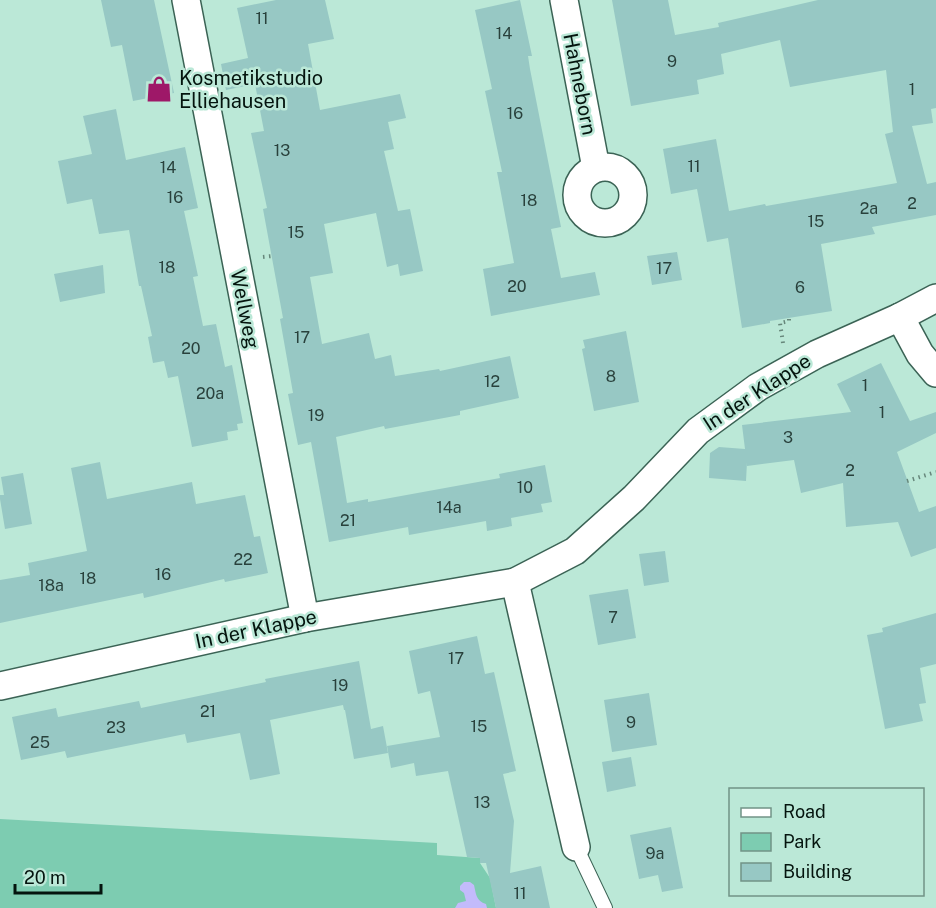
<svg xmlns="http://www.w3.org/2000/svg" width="936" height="908" viewBox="0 0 936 908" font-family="'Public Sans',sans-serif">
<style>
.green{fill:#7dccb1}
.water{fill:#c3bbfb}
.building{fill:#97c8c4}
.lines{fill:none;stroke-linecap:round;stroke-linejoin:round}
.lane-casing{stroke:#3b6355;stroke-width:16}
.street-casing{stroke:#3b6355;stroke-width:30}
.path{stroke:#67877b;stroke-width:4;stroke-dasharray:1.5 4.5;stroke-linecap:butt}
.lane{stroke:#fff;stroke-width:14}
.street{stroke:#fff;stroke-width:27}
.labels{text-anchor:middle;stroke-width:5;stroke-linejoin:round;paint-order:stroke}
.number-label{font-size:16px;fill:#29413c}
.poi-label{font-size:20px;fill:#04140e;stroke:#bbe8d7;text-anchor:start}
.street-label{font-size:20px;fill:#04140e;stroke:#bbe8d7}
</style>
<rect width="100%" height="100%" fill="#bbe8d7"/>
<!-- green -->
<path class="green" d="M0 819 437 843V855L480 858V863L490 878 496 908H0Z"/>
<!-- water -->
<path class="water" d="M464 882H470L474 885C476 894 476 901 486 904L487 908H455L458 903 466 901 464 893 460 890V886Z"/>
<!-- building -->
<g class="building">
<path d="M101 0H154L174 93 133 101 122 45 111 47Z"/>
<path d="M276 0H325L334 39 308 44 320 110 400 94 406 118 388 122 394 149 384 151 398 211 410 209 423 271 400 276 398 264 387 267 376 213 324 224 333 273 310 277 322 344 369 333 375 359 391 355 395 376 439 369 440 371 510 356 519 398 460 411V415L385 429 384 426 336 437 347 503 368 499V502L500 478 499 474 545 465 552 502 541 504 543 512 511 518 512 526 487 531 486 521 409 535 408 527 329 542 311 442 298 445 288 394 293 393 280 319 283 318 263 209 267 208 251 133 264 131 255 84 226 90 221 64 248 58 237 8Z"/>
<path d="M520 0 532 56H528L530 69 561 227 551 229 561 278 595 272 600 295 491 316 483 269 514 263 497 172H502L485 91 492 89 475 10Z"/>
<path d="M612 0H668L675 35 719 27 718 23 818 0H936V108L931 109 933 123 912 126 927 184 936 182V215L872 227 875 234 821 244 832 311 770 321V323L742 328 728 238 707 242 697 189 671 194 663 149 716 139 729 211 765 204 766 206 897 183 885 134 893 132 886 70 790 87 780 40 721 54 724 74 697 80 699 94 631 106Z"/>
<path d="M116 109 126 160 185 147 198 208 184 211 198 276 193 277 203 326 216 324 225 367 232 365 243 423 237 424 238 430 227 432 228 440 192 447 178 376 168 378 164 361 153 363 148 337 152 336 141 286H139L129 230 99 234 92 199 67 204 58 161 92 154 83 116Z"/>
<path d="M677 252 682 280 652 285 647 256Z"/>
<path d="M103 265 105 293 60 302 54 274Z"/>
<path d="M626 331 639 402 594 411 582 349 585 348 583 340Z"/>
<path d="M881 363 910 421 936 412V433L897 452 919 512 936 506V548L911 557 898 522 846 527 843 483 801 493 794 460 747 466V462L746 481 709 478 710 453 719 447 745 449 742 425 851 412 837 384Z"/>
<path d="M100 462 107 499 192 482 196 504 245 495 254 537 260 536 268 573 225 582 224 579 144 598 143 593 0 623V580L30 575 28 563 87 551 71 468Z"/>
<path d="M23 473 32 524 5 529 0 499V495H4L1 477Z"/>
<path d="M665 551 669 582 644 586 639 554Z"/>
<path d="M628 589 636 638 598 645 589 595Z"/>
<path d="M936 613V664L920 668 926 703 919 704 923 721 885 729 867 635 883 632 882 628Z"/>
<path d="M477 636 485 674 494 672 516 771 503 774 514 821 510 873 541 866 550 908H496L486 863H480V858L467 857 448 771 416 776 414 763 391 768 387 746 440 737 430 691 418 694 409 651Z"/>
<path d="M359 661 371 729 383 726 388 753 354 759 345 710H344L343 705 270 720 280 774 250 780 240 733 187 743 185 734 67 758 65 751 21 760 12 717 56 708 58 717 139 701 141 708 266 682 265 679Z"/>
<path d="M649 693 657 745 612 752 604 700Z"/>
<path d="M631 757 636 786 607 792 602 762Z"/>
<path d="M671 827 683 888 662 892 658 875 639 879 630 835Z"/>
</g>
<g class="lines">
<!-- lane casing -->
<g class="lane-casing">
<path id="lane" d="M576 847 605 908"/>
</g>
<!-- street casing -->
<g class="street-casing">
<g id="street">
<path d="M186 0 305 618"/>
<path d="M564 0 596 168"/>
<circle cx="605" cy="195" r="28"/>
<path d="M900 317 920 354 936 373"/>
<path d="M515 582 576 847"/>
<path d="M0 686 305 618 515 582 575 551 634 498 698 431 758 387 817 354 900 317 936 298"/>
</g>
</g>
<!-- path -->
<g class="path">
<path d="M263 257 272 256"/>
<path d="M783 343 780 323 789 321V318"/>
<path d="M907 481 936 472"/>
</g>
<!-- lane -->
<use href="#lane" class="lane"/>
<!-- street -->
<use href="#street" class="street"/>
</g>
<!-- icons -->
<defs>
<g id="shop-bare" transform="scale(2.07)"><path d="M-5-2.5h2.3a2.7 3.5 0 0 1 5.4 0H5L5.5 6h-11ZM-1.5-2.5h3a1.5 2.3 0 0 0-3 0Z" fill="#9e1868" stroke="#bbe8d7" stroke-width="2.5" paint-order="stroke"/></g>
</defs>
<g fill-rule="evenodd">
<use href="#shop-bare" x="159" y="89"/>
</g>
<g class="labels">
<!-- number labels -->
<g class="number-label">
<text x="262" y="24">11</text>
<text x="504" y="39">14</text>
<text x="672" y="67">9</text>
<text x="912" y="95">1</text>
<text x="515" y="119">16</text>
<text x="282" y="156">13</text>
<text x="694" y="172">11</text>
<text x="168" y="173">14</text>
<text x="175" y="203">16</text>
<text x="529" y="206">18</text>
<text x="912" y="209">2</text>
<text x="869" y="214">2a</text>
<text x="816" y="227">15</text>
<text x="296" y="238">15</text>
<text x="167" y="273">18</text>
<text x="664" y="274">17</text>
<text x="517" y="292">20</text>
<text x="800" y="293">6</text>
<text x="302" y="343">17</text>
<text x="191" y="354">20</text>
<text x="611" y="382">8</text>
<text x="492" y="387">12</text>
<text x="865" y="391">1</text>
<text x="210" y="399">20a</text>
<text x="882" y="418">1</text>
<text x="316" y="421">19</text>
<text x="788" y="443">3</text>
<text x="850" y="476">2</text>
<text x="525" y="493">10</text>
<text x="449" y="513">14a</text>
<text x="348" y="526">21</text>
<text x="243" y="565">22</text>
<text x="163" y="580">16</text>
<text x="88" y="584">18</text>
<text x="51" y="591">18a</text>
<text x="613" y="623">7</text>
<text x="456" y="664">17</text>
<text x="340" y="691">19</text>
<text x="208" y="717">21</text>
<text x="631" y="728">9</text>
<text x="479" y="732">15</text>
<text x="116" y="733">23</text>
<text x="40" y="748">25</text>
<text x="482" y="808">13</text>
<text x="655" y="859">9a</text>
<text x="520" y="899">11</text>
</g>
<!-- poi labels -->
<g class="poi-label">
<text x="179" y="85">Kosmetikstudio<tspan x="179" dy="23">Elliehausen</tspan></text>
</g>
<!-- street labels -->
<g class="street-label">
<text transform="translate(580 84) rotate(79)" y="7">Hahneborn</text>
<text transform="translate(245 309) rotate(79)" y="7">Wellweg</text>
<text transform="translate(757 392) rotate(-33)" y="7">In der Klappe</text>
<text transform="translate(256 629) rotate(-12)" y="7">In der Klappe</text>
</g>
</g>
<!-- legend -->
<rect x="729" y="788" width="195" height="108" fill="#bbe8d7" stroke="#729387" stroke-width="1.5"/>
<rect x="741" y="808" width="30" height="9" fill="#ffffff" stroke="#729387" stroke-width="1.5"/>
<text x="783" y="818" font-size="18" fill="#04140e">Road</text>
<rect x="741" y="833" width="30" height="18" fill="#7dccb1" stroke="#729387" stroke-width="1.5"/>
<text x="783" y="848" font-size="18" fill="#04140e">Park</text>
<rect x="741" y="863" width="30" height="18" fill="#97c8c4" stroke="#729387" stroke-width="1.5"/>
<text x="783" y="878" font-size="18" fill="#04140e">Building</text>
<!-- scale -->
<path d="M15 884v9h86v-9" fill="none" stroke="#04140e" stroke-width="3"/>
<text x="24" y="884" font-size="18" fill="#04140e" stroke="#bbe8d7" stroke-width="4.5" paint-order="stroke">20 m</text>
</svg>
